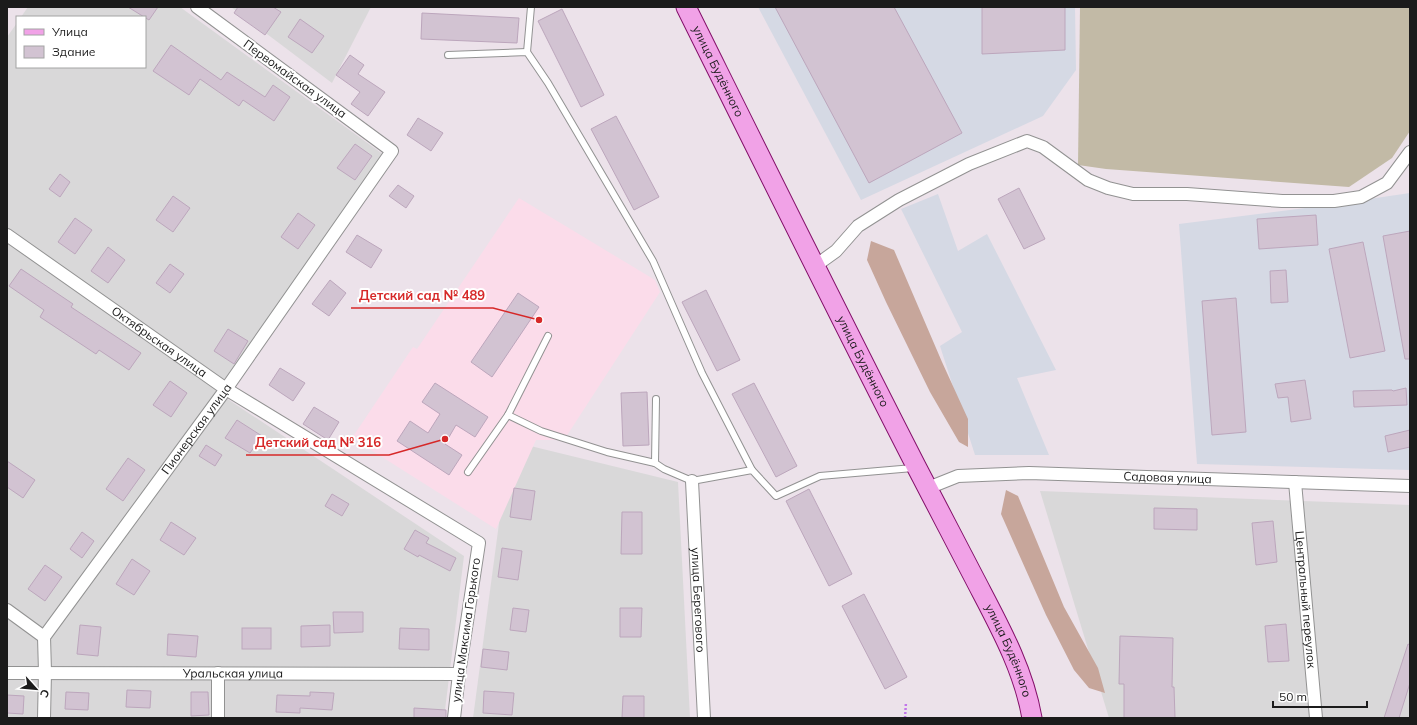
<svg xmlns="http://www.w3.org/2000/svg" width="1417" height="725" viewBox="0 0 1417 725" font-family="Mulish,sans-serif">
<style>
.residential{fill:#d9d8d9}
.industrial{fill:#d5d9e4}
.education{fill:#fbdcea}
.forest{fill:#c7a69b}
.cemetery{fill:#c2baa6}
.building{fill:#d2c3d2;stroke:#bca6bc}
.lines{fill:none;stroke-linecap:round;stroke-linejoin:round}
.service-casing{stroke:#929292;stroke-width:8}
.minor-casing{stroke:#929292;stroke-width:14}
.primary-casing{stroke:#830f69;stroke-width:21}
.path{stroke:#c275ea;stroke-width:2.5;stroke-dasharray:2 2;stroke-linecap:butt}
.service{stroke:#fff;stroke-width:6}
.minor{stroke:#fff;stroke-width:12}
.primary{stroke:#f1a2e7;stroke-width:19}
.labels{text-anchor:middle;stroke-width:4;stroke-linejoin:round;paint-order:stroke}
.street-label{font-size:12px;fill:#1b1b1b;stroke:#fff}
.leader{fill:none;stroke:#d62828;stroke-width:1.5}
.callout-dot{fill:#d62828;stroke:#fff;stroke-width:1.5}
.callout-label{font-size:13px;text-anchor:middle;font-weight:bold;fill:#d62828;stroke:#fff;stroke-width:4;stroke-linejoin:round;paint-order:stroke}
</style>
<rect width="100%" height="100%" fill="#ece2ea"/>
<!-- residential -->
<g class="residential">
<path d="M28 7H180L384 155 217 392 464 556 444 718H7V37L17 23V67H145V17H21Z"/>
<path d="M231 7H371L332 83Z"/>
<path d="M510 441 678 482 690 718H473Z"/>
<path d="M1040 491 1410 505V718H1109Z"/>
</g>
<!-- industrial -->
<g class="industrial">
<path d="M758 7H1075L1076 70 1043 116 861 200Z"/>
<path d="M1410 193V470L1197 464 1179 224 1321 206Z"/>
<path d="M938 194 958 251 987 234 1056 370 1017 378 1049 455H975L940 346 962 332 901 209Z"/>
</g>
<!-- education -->
<path class="education" d="M519 198 655 280 660 292 564 440H536L496 529 352 438 413 347 417 349Z"/>
<!-- forest -->
<g class="forest">
<path d="M871 241 894 250 942 362 968 419V447L959 442 930 392 886 302 867 260Z"/>
<path d="M1006 490 1018 496 1064 607 1098 668 1105 693 1089 688 1074 670 1046 615 1001 514Z"/>
</g>
<!-- cemetery -->
<path class="cemetery" d="M1080 7H1410V131L1392 158 1349 187 1106 169 1078 165Z"/>
<!-- building -->
<g class="building">
<path d="M128 7H158L149 20Z"/>
<path d="M238 7H273L281 12 265 35 234 13Z"/>
<path d="M775 7H894L962 133 869 183Z"/>
<path d="M982 7H1065V50L982 54Z"/>
<path d="M562 9 604 95 581 107 538 21Z"/>
<path d="M422 13 519 18 517 43 421 39Z"/>
<path d="M300 19 324 36 312 53 288 37Z"/>
<path d="M171 45 221 80 227 72 265 97 273 85 290 97 274 121 243 100 239 106 200 79 189 95 153 71Z"/>
<path d="M350 55 364 65 358 74 385 92 368 116 351 104 360 92 336 75Z"/>
<path d="M616 116 659 197 634 210 591 129Z"/>
<path d="M418 118 443 133 431 151 407 135Z"/>
<path d="M355 144 372 156 355 180 337 168Z"/>
<path d="M60 174 70 182 60 197 49 189Z"/>
<path d="M398 185 414 196 406 208 389 196Z"/>
<path d="M1019 188 1045 239 1024 249 998 199Z"/>
<path d="M173 196 190 208 173 232 156 220Z"/>
<path d="M298 213 315 225 298 249 281 237Z"/>
<path d="M1316 215 1318 245 1259 249 1257 219Z"/>
<path d="M75 218 92 230 75 254 58 242Z"/>
<path d="M1410 231V359H1405L1383 236Z"/>
<path d="M357 235 382 250 371 268 346 252Z"/>
<path d="M1363 242 1385 351 1350 358 1329 249Z"/>
<path d="M108 247 125 260 108 283 91 271Z"/>
<path d="M170 264 184 274 170 293 156 283Z"/>
<path d="M21 269 73 304 71 307 141 353 129 370 99 350 96 354 40 317 44 310 9 286Z"/>
<path d="M1286 270 1288 302 1271 303 1270 271Z"/>
<path d="M330 280 346 293 329 316 312 304Z"/>
<path d="M706 290 740 360 717 371 682 302Z"/>
<path d="M518 293 539 307 492 377 471 362Z"/>
<path d="M1236 298 1246 432 1212 435 1202 301Z"/>
<path d="M228 329 248 341 234 364 214 351Z"/>
<path d="M280 368 305 383 293 401 269 385Z"/>
<path d="M1305 380 1311 419 1291 422 1288 397 1278 398 1275 384Z"/>
<path d="M170 381 187 393 171 417 153 405Z"/>
<path d="M435 383 488 417 475 437 456 425 445 444 462 455 449 475 397 441 410 421 428 433 440 414 422 402Z"/>
<path d="M754 383 797 466 776 477 732 394Z"/>
<path d="M1406 388 1407 405 1354 407 1353 391 1392 390 1393 391Z"/>
<path d="M647 392 649 445 623 446 621 393Z"/>
<path d="M314 407 339 422 328 440 303 424Z"/>
<path d="M237 420 262 436 250 453 225 438Z"/>
<path d="M1410 430V447L1388 452 1385 436Z"/>
<path d="M206 445 222 455 215 466 199 456Z"/>
<path d="M128 458 145 470 123 501 106 489Z"/>
<path d="M7 461 35 480 23 498 7 487Z"/>
<path d="M514 488 535 491 531 520 510 517Z"/>
<path d="M809 489 852 574 829 586 786 501Z"/>
<path d="M332 494 349 504 342 516 325 506Z"/>
<path d="M1154 508 1197 509V530L1154 529Z"/>
<path d="M622 512H642V554H621Z"/>
<path d="M1273 521 1277 562 1256 565 1252 523Z"/>
<path d="M171 522 196 538 184 555 160 540Z"/>
<path d="M415 530 429 538 426 543 456 558 450 571 419 555 418 557 404 549Z"/>
<path d="M82 532 94 541 82 558 70 549Z"/>
<path d="M502 548 522 551 518 580 498 577Z"/>
<path d="M132 559 150 571 134 595 116 584Z"/>
<path d="M45 565 62 577 45 601 28 589Z"/>
<path d="M864 594 907 677 885 689 842 606Z"/>
<path d="M513 608 529 610 526 632 510 630Z"/>
<path d="M620 608H642L641 637H620Z"/>
<path d="M333 612H363V632L334 633Z"/>
<path d="M1286 624 1289 661 1268 662 1265 626Z"/>
<path d="M80 625 101 627 98 656 77 654Z"/>
<path d="M330 625V646L301 647V626Z"/>
<rect x="242" y="628" width="29" height="21"/>
<path d="M400 628 429 629V650L399 649Z"/>
<path d="M168 634 198 636 196 657 167 655Z"/>
<path d="M1120 636 1173 638 1172 687H1174L1175 718H1124V684H1119Z"/>
<path d="M1408 644 1410 645V683L1399 718H1384Z"/>
<path d="M483 649 509 652 507 670 481 667Z"/>
<path d="M127 690 151 691 150 708 126 707Z"/>
<path d="M484 691 514 693 512 715 483 713Z"/>
<path d="M66 692 89 693 88 710 65 709Z"/>
<path d="M191 692H208L209 715 191 716Z"/>
<path d="M310 692 334 693 332 710 300 708V713L276 712 277 695 310 696Z"/>
<path d="M7 695 24 696 23 714 7 713Z"/>
<path d="M623 696H644V718H622Z"/>
<path d="M414 708 446 710V718H414Z"/>
</g>
<g class="lines">
<!-- service casing -->
<g class="service-casing">
<g id="service">
<path d="M527 52 531 7"/>
<path d="M448 55 527 52 548 83 653 261 702 373 752 470"/>
<path d="M508 415 541 431 607 452 655 463 664 469 692 481 752 470 776 496 820 476 913 468"/>
<path d="M655 463 656 399"/>
<path d="M468 472 508 415 548 336"/>
</g>
</g>
<!-- minor casing -->
<g class="minor-casing">
<g id="minor">
<path id="s1" d="M7 235 226 389 479 543 459 674 454 718"/>
<path d="M815 266 836 251 858 226 899 200 969 164 1027 141 1043 147 1088 180 1108 188 1133 194H1187L1282 201H1334L1361 197 1387 183 1410 152"/>
<path id="s2" d="M692 481 704 718"/>
<path id="s3" d="M1295 482 1316 718"/>
<path id="s4" d="M928 488 958 476 1029 473 1410 486"/>
<path d="M7 610 44 637"/>
<path id="s5" d="M7 673 459 674"/>
<path id="s6" d="M44 718 45 672 44 637 226 389 392 151 197 7"/>
<path d="M218 718V673"/>
</g>
</g>
<!-- primary casing -->
<g class="primary-casing">
<g id="primary">
<path id="s7" d="M686 7C762 160 838 314 916 466 937 507 959 548 980 589 1002 631 1024 672 1032 718"/>
</g>
</g>
<!-- path -->
<path class="path" d="M905 718 906 702"/>
<!-- service -->
<use href="#service" class="service"/>
<!-- minor -->
<use href="#minor" class="minor"/>
<!-- primary -->
<use href="#primary" class="primary"/>
</g>
<g class="labels">
<!-- street labels -->
<g class="street-label">
<text dy="4" stroke="none"><textPath href="#s7" startOffset="72">улица Будённого</textPath></text>
<text transform="translate(295 79) rotate(36)" y="4">Первомайская улица</text>
<text dy="4" stroke="none"><textPath href="#s1" startOffset="186">Октябрьская улица</textPath></text>
<text dy="4" stroke="none"><textPath href="#s7" startOffset="396">улица Будённого</textPath></text>
<text dy="4" stroke="none"><textPath href="#s6" startOffset="339">Пионерская улица</textPath></text>
<text dy="4" stroke="none"><textPath href="#s4" startOffset="242">Садовая улица</textPath></text>
<text dy="4" stroke="none"><textPath href="#s2" startOffset="119">улица Берегового</textPath></text>
<text dy="4" stroke="none"><textPath href="#s3" startOffset="118">Центральный переулок</textPath></text>
<text transform="translate(466 630) rotate(-82)" y="4">улица Максима Горького</text>
<text dy="4" stroke="none"><textPath href="#s7" startOffset="720">улица Будённого</textPath></text>
<text dy="4" stroke="none"><textPath href="#s5" startOffset="226">Уральская улица</textPath></text>
</g>
</g>
<!-- callouts -->
<path class="leader" d="M539 320L493 308H351M445 439L389 455H246"/>
<g class="callout-dot">
<circle cx="539" cy="320" r="4"/>
<circle cx="445" cy="439" r="4"/>
</g>
<g class="callout-label">
<text x="422" y="300">Детский сад № 489</text>
<text x="318" y="447">Детский сад № 316</text>
</g>
<!-- border -->
<rect width="1417" height="725" fill="none" stroke="#1b1b1b" stroke-width="16"/>
<!-- legend -->
<rect x="16" y="16" width="130" height="52" fill="#ffffff" stroke="#a4a4a4"/>
<rect x="24" y="29" width="20" height="6" fill="#f1a2e7" stroke="#a4a4a4"/>
<text x="52" y="36" font-size="12" fill="#1b1b1b">Улица</text>
<rect x="24" y="46" width="20" height="12" fill="#d2c3d2" stroke="#a4a4a4"/>
<text x="52" y="56" font-size="12" fill="#1b1b1b">Здание</text>
<!-- north arrow -->
<g transform="translate(36 689) rotate(117)" stroke="#ffffff" stroke-width="3" paint-order="stroke">
<path d="M0-3L7 15L0 10L-7 15Z" fill="#1b1b1b"/>
<text y="-6" font-size="11" font-weight="bold" text-anchor="middle" fill="#1b1b1b">С</text>
</g>
<!-- scale -->
<path d="M1273 701v6h94v-6" fill="none" stroke="#1b1b1b" stroke-width="2"/>
<text x="1279" y="701" font-size="12" fill="#1b1b1b" stroke="#ffffff" stroke-width="3" paint-order="stroke">50 m</text>
</svg>
